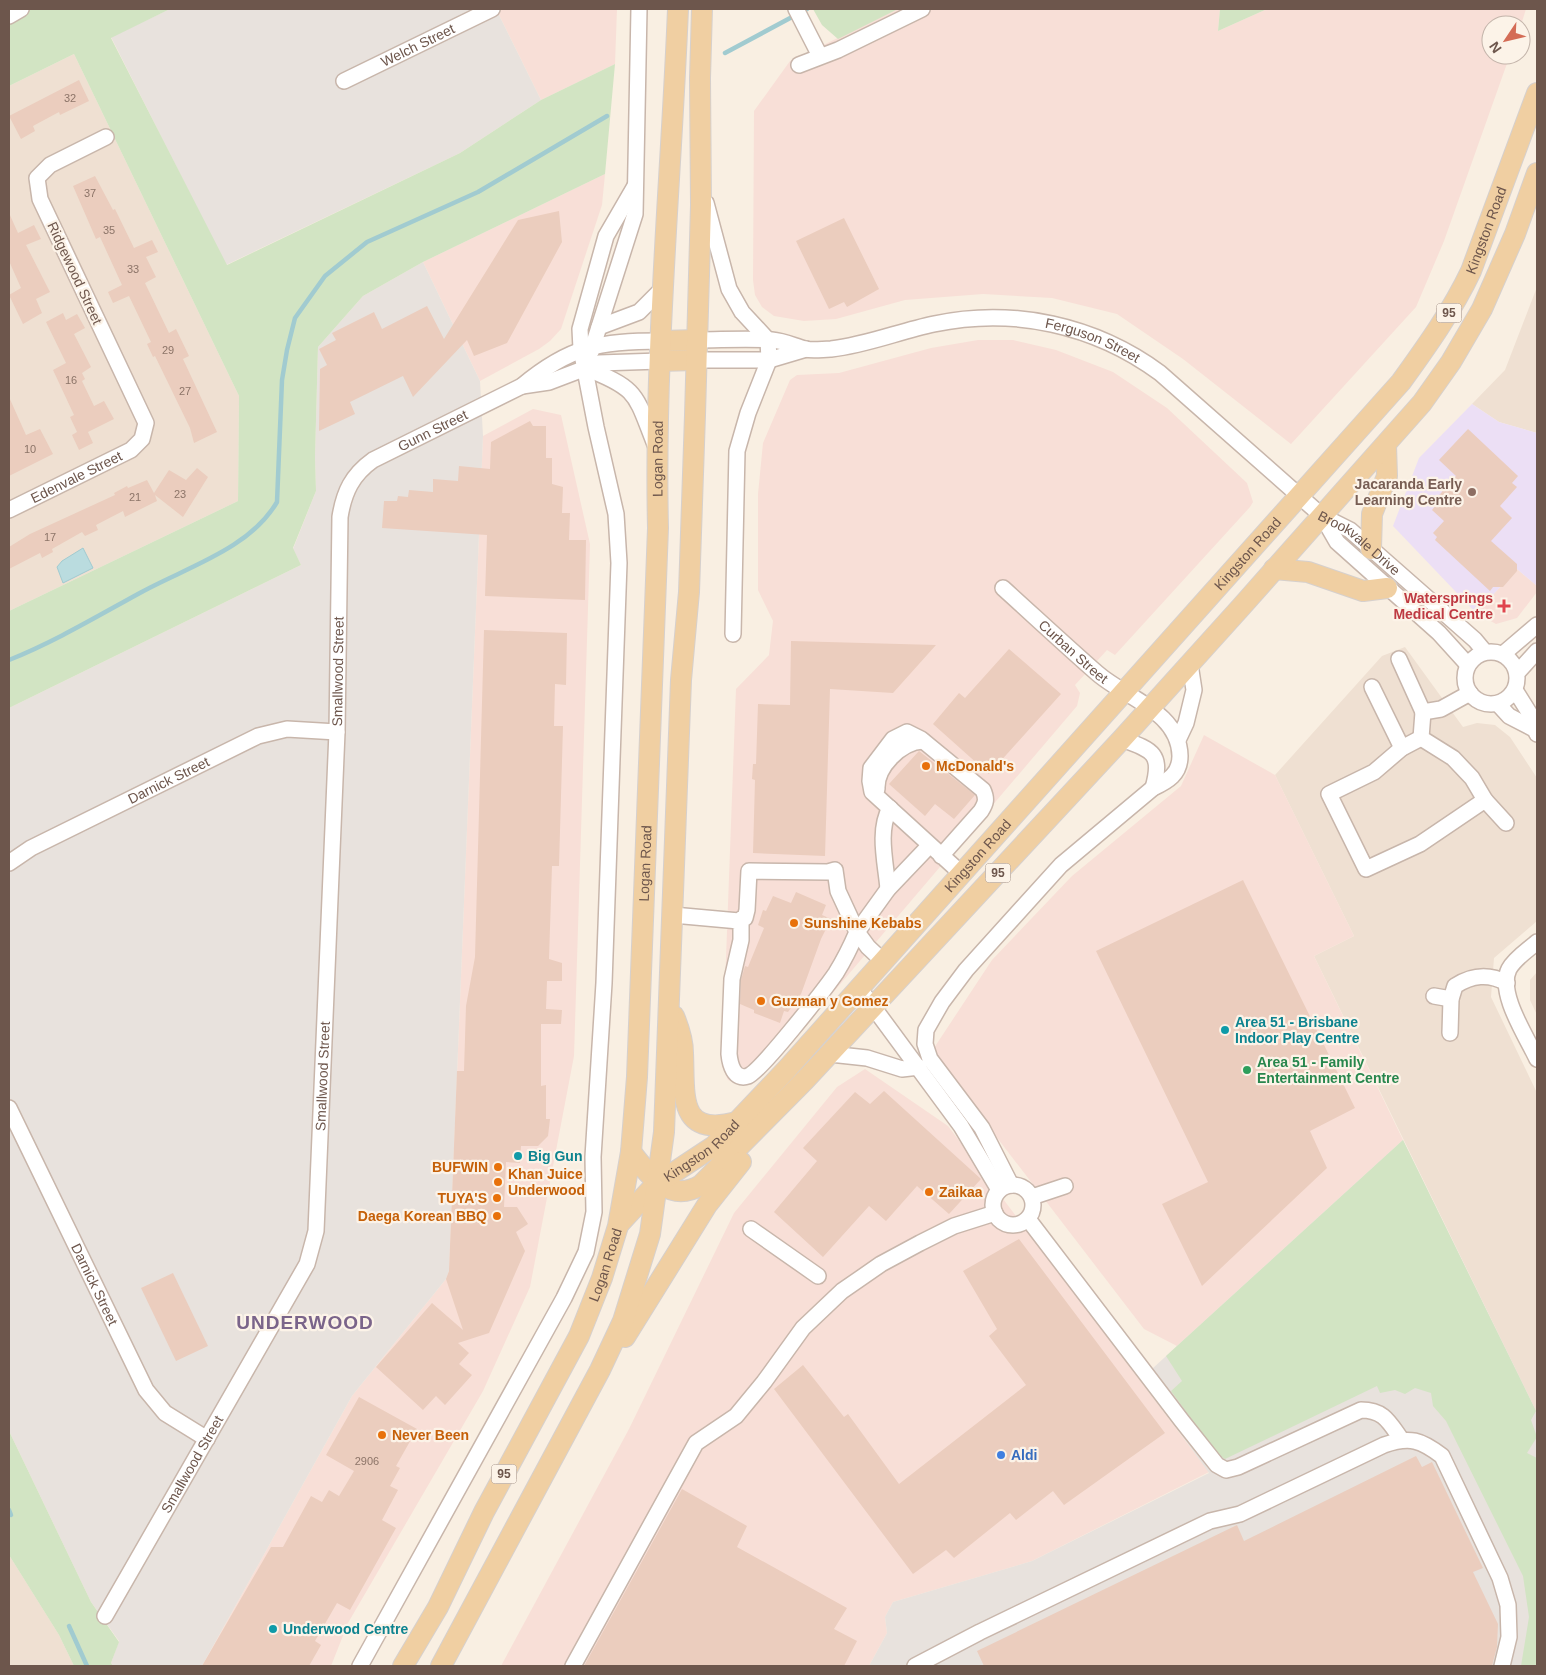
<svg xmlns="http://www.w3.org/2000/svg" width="1546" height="1675" viewBox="0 0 1546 1675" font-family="Arial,sans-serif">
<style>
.residential{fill:#efe0d2}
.commercial{fill:#f8dfd7}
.industrial{fill:#e8e2dd}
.education{fill:#ecdff5}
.green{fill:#d2e4c3}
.water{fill:#badcdf;stroke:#a1cbd0}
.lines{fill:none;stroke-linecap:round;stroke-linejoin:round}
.stream{stroke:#a1cbd0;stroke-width:4.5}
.building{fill:#ebcdbe}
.minor-casing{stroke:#c8b6ab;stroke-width:18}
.major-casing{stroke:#d6d0cd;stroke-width:22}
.minor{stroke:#fff;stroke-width:15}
.major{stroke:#f0cfa2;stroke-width:20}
.education-dot{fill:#8d6e63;stroke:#fcf3e8;stroke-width:2}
.health-dot{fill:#e0444e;stroke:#fcf3e8;stroke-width:2}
.food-dot{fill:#e8710a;stroke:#fcf3e8;stroke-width:2}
.culture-dot{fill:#0f9aa8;stroke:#fcf3e8;stroke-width:2}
.leisure-dot{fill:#2e9e5b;stroke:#fcf3e8;stroke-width:2}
.shop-dot{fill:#3f7fe0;stroke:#fcf3e8;stroke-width:2}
.labels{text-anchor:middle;stroke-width:4.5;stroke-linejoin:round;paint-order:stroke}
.number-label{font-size:11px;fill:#8c7468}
.shield{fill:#fcf3e8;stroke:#98857b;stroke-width:1}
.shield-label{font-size:12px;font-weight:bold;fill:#6d564c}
.street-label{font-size:14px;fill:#6d564c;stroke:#fcf3e8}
.education-label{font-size:14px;font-weight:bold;fill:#785e54;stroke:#fcf3e8;text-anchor:end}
.health-label{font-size:14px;font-weight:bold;fill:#be3a42;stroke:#fcf3e8;text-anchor:end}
.food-label{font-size:14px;font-weight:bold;fill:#c56008;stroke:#fcf3e8;text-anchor:start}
.culture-label{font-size:14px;font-weight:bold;fill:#0d838f;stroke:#fcf3e8;text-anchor:start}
.leisure-label{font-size:14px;font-weight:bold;fill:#27864d;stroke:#fcf3e8;text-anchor:start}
.shop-label{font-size:14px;font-weight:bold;fill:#366cbe;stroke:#fcf3e8;text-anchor:start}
.district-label{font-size:19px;font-weight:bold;letter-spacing:1px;fill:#7a648a;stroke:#fcf3e8}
</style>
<rect width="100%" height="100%" fill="#f9efe2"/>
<!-- residential -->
<g class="residential">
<path d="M74 54 239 396 238 501 9 611V86Z"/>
<path d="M1537 287V433L1499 422 1472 404 1505 370Z"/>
<path d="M1405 647 1463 727 1477 723 1495 725 1510 737 1537 778V921L1494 958 1491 997 1537 1093V1413L1314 956 1354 936 1275 775 1382 656Z"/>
<path d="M1537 972V1015L1530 1000V980Z"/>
<path d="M9 1555 59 1635 74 1666H9Z"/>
</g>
<!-- commercial -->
<g class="commercial">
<path d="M496 9H617L615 64 541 100Z"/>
<path d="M898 9H1220L1218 31 1267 9H1526L1521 25H1491V55H1510L1444 241 1416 307 1291 444 1183 359 1117 314 1052 298 983 294 905 300 836 319 804 321 774 316 762 307 755 295 753 280 754 111 790 61Z"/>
<path d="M605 174 602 205 561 329 550 341 539 349 480 381 423 262Z"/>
<path d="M978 340H1013L1056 350 1113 372 1167 408 1247 483 1253 502 1250 507 1115 655 1107 650 1075 685 1080 693 1077 706 762 1076 751 1084 740 1085 728 1080 722 1066 736 689 769 655 773 621 758 590V494L763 443 790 380 797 375 839 373 931 348Z"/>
<path d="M533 409 561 415 590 544 574 1056 530 1287 483 1391 348 1623 331 1666H202L352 1396 446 1279 449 1271 483 436Z"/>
<path d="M1517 569 1537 586V592L1517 618 1496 624 1476 613Z"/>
<path d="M1204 735 1275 775 1354 936 1314 956 1403 1140 1177 1346 1144 1329 942 1066 934 1048 992 960 1072 876 1181 786Z"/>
<path d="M865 1069 948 1126 1209 1472 1032 1561 893 1602 885 1617 887 1633 869 1666H501L629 1429 734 1213 837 1087Z"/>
</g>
<!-- industrial -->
<g class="industrial">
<path d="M170 9H496L541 100 460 153 226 265 111 37Z"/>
<path d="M423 262 480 381 483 436 449 1271 446 1279 352 1396 202 1666H113L111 1663 119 1641 91 1602 9 1431V708L301 565 293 549 316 491 315 457 318 347 363 296Z"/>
<path d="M1403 1140 1537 1413V1666H869L887 1633 885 1617 893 1602 1032 1561 1209 1473 1141 1379Z"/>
</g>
<!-- education -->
<path class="education" d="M1472 404 1499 422 1537 433V586L1517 569 1476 613 1393 526 1419 458Z"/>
<!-- green -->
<g class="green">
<path d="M9 9H170L111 38 227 265 460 153 541 100 615 64 605 174 423 262 363 296 318 347 315 457 316 491 293 548 301 565 9 708V611L238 501 239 396 74 54 9 86Z"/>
<path d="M813 9H898L838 39 822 25Z"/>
<path d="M1220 9H1267L1218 31Z"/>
<path d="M1403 1140 1536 1411 1531 1420 1537 1437 1527 1453 1537 1458V1666H1521L1529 1617 1523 1576 1446 1421 1433 1406 1431 1393 1415 1388 1405 1394 1395 1390 1380 1393 1377 1386 1225 1459 1217 1454 1171 1391 1182 1381 1166 1356Z"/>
<path d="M9 1431 91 1602 119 1642 111 1663 113 1666H74L59 1635 9 1555Z"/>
</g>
<!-- water -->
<path class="water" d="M83 548 93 568 63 583 57 567 62 561Z"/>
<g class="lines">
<!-- stream -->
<g class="stream">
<path d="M725 53 807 9"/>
<path d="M9 660C54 642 96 617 138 594 184 568 249 550 277 502L282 380 287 350 295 318 325 276 367 242 478 192 607 116"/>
<path d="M9 1510 11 1515"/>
<path d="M69 1626 87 1666"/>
</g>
</g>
<!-- building -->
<g class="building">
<path d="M79 80 89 101 60 115 59 112 33 126 35 131 21 139 9 116Z"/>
<path d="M95 176 113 210 115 209 134 248 152 240 158 252 146 257 156 277 145 283 169 333 176 329 189 356 183 359 217 432 194 443 190 428 155 356 153 357 147 344 151 342 129 296 113 303 108 292 122 285 100 237 96 239 73 186Z"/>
<path d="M559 211 562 242 507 343 474 356 467 340 413 397 403 376 350 402 355 414 319 431 320 369 327 365 319 349 336 340 332 333 374 312 382 329 427 306 444 339 518 220Z"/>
<path d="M9 213 18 233 34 225 41 239 26 245 50 292 36 299 42 313 23 324 9 295 21 288 9 261Z"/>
<path d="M844 218 879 289 847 307 844 302 829 309 796 241Z"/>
<path d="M63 313 66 320 77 314 85 328 74 334 91 367 82 373 85 379 82 381 94 406 104 401 114 419 88 432 93 443 79 450 72 435 77 432 70 417 74 415 53 370 66 363 46 322Z"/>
<path d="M9 397 26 435 40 429 53 454 9 476Z"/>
<path d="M530 421 533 426H546V458H552V484L563 487 562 513H570L569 540H586L585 600 485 596 487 535 382 528 384 501H397L398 496 408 497 409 490 433 492V479L458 481 459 466 490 469 491 442Z"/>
<path d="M1468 429 1518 476 1512 483 1517 487 1500 506 1512 518 1491 541 1517 564V571L1503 587H1493L1490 591 1435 540 1437 537 1433 533 1444 521 1432 510 1437 504 1434 501 1456 476 1439 460Z"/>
<path d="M197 468 208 477 183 517 155 495 157 501 125 517 123 511 96 525 98 530 85 536 82 532 52 549 53 552 42 558 40 553 9 569V547L30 534 115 495 114 493 127 486 128 488 147 480 154 493 169 470 186 480Z"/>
<path d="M484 630 567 633 566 685 555 684 554 726H563L559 866H552L549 959 562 963V981H547L546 1009 562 1010 561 1024H541V1086L546 1085V1119H550L548 1136 538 1146H521L520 1163 506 1162 504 1207H517L528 1224 516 1232 525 1251 489 1333 458 1343 469 1353 459 1364 472 1375 445 1405 436 1396 423 1410 376 1367 432 1303 463 1330 446 1279 449 1271 457 1071H464L466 1006 475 957Z"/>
<path d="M791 641 936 645 893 693 830 689 825 856 753 853 755 780 752 779 753 764H756L758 704 790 705Z"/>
<path d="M1009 649 1061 694 989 774 933 724 959 693 965 698Z"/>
<path d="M919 751 975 795 954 819 935 804 925 816 889 784Z"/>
<path d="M1243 880 1355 1108 1310 1131 1327 1168 1202 1286 1162 1204 1208 1182 1096 951Z"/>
<path d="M796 892 826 905 822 915 831 919 821 939 801 994 788 1012 784 1011 780 1023 754 1013V1010L740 1004 741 980 745 966 748 967 764 928 758 925 763 910 766 911 773 896 791 903Z"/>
<path d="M884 1091 981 1179 949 1214 917 1186 886 1221 869 1206 823 1257 774 1212 817 1161 803 1148 855 1092 870 1104Z"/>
<path d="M1019 1239 1165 1433 1064 1505 1053 1491 1016 1520 1010 1513 954 1558 946 1550 913 1574 774 1389 803 1365 844 1417 848 1414 899 1484 1026 1385 989 1336 997 1329 963 1271Z"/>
<path d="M173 1273 208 1346 176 1361 141 1288Z"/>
<path d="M359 1397 417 1429 396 1466 400 1468 390 1486 398 1490 382 1520 396 1528 350 1610 337 1603 315 1641 321 1645 309 1666H202L271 1547H283L311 1496 322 1502 329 1490 339 1496 354 1471 326 1455Z"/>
<path d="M1416 1456 1422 1467 1432 1462 1483 1568 1473 1572 1498 1624 1497 1647 1492 1666H984L977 1651 1237 1525 1244 1541Z"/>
<path d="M682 1489 747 1526 737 1547 847 1608 834 1629 857 1641 844 1666H584Z"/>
</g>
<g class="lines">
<!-- minor casing -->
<g class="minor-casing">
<g id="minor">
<path d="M796 9 820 56"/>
<path d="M9 16 21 9"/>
<path d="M799 65 838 50 922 9"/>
<path id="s1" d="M344 81 492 9"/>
<path d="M706 203 729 289 742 312 768 340 769 360 748 413 737 451 733 634"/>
<path d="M599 327 639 312 663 288"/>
<path id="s2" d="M697 340C721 340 747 338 772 340 784 341 794 346 805 349 813 351 823 349 831 349 867 345 900 331 934 324 1013 307 1095 325 1160 373L1322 516 1350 530 1475 640 1485 652"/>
<path d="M591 352 635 214 639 9"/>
<path d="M696 360H769L806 349"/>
<path d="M585 368C640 389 635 395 656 447"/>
<path d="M522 386 549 382 599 363 660 361"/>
<path id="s3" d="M9 510 131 450 142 439 146 423 40 199 37 178 50 165 106 137"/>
<path d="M1322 516 1337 542 1439 633 1468 665"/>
<path id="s4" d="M1003 588C1034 616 1065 645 1097 673 1125 698 1179 711 1180 756 1180 774 1168 781 1153 788L1061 865 966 970 942 1002 926 1030 925 1044 930 1059 982 1128 1011 1185"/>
<circle cx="1491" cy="678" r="26"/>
<path d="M1503 654 1537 625"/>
<path d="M1399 659 1423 712 1441 709 1470 693"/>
<path d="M1517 673 1537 651"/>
<path d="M1372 687 1402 748"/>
<path d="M1515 690 1530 714 1537 734"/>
<path d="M1498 704 1509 716 1534 729"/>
<path d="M1423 712 1421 738 1453 758 1472 778 1485 800 1506 823"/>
<path d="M1421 738 1402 748 1374 772 1329 794 1366 869 1420 844 1485 800"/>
<path d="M1122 739C1152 750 1163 753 1153 788"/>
<path d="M1178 740 1186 723 1194 690 1190 664"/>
<path d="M877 789C876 767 901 742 923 741"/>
<path d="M941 856 981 811C986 803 987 799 983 790L921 739 907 732 893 739 871 768 870 781 872 792 962 874"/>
<path id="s5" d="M9 863 31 848 258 736 287 729 337 732"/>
<path d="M888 889C886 864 877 831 890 808"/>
<path d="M673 915 739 921 745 918 747 910 749 871 828 872 835 870 838 891 857 932C851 946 844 960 836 973 825 989 761 1071 748 1076 734 1081 730 1064 729 1054L732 979 741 940V919"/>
<path d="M1537 942C1528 950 1515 958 1509 969 1497 993 1527 1037 1537 1059"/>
<path d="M884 962 868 947 857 932 888 889 929 846"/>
<path d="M860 989 961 1126 999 1190"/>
<path d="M1434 996 1451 999"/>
<path d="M1450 1033 1451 999 1455 986C1472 975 1488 973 1507 983"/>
<path d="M830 1054 867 1058 902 1069 919 1067"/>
<path id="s6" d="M9 1108 146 1390 165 1413 207 1439"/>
<circle cx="1013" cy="1205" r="20"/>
<path d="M1032 1197 1065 1186"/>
<path d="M1028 1219 1182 1421 1217 1465 1226 1470 1238 1467 1361 1410C1384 1410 1389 1422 1401 1439"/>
<path d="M751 1229 818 1276"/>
<path id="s7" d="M105 1616 307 1264 316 1231 337 732 340 517C344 492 352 475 373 460L522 386C570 346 600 341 661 341"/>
<path d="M360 1666 564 1298 586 1252 594 1212 593 1157 604 983 619 563 616 514 596 427 581 349 580 329 606 236 635 186"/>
<path d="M573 1666 696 1443 736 1416 764 1382 803 1328 842 1291 881 1264 920 1243 954 1226 995 1213"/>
<path d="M915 1666 980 1632 1210 1521 1240 1514 1384 1445C1410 1436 1421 1440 1442 1456L1500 1578 1508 1605 1509 1637 1502 1666"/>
</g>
</g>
<!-- major casing -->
<g class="major-casing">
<g id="major">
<path d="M661 341 697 340"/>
<path d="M660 361 696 360"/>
<path d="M1371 549 1372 514 1387 476 1386 445"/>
<path d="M1274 569 1308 572 1363 591 1387 588"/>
<path d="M674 1016C679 1028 683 1040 683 1053 685 1095 677 1138 737 1122"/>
<path d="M631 1152C649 1175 669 1204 701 1185L805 1080 1122 739 1242 606 1422 403 1451 362 1482 309 1515 234 1537 173"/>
<path id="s8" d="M619 1224 655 1185 714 1146 787 1069 1401 382C1427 346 1452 311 1471 271L1537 93"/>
<path d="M625 1337 707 1205 741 1162"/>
<path id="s9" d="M403 1666 438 1607 484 1512 579 1336 602 1278 618 1226 631 1152 637 1077 658 528C654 355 671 182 678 9"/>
<path d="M441 1666 600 1370 623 1321 650 1234 664 1132 681 680 689 592 695 415 701 205 700 78 702 9"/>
</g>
</g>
<!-- minor -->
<use href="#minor" class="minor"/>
<!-- major -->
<use href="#major" class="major"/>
</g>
<!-- markers -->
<circle class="education-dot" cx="1472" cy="492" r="5"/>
<path class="health-dot" d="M1501.5 598.5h5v5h5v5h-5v5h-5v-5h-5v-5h5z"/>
<g class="food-dot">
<circle cx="926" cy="766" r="5"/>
<circle cx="794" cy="923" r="5"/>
<circle cx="761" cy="1001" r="5"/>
<circle cx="498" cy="1167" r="5"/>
<circle cx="498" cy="1182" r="5"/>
<circle cx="929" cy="1192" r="5"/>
<circle cx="497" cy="1198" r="5"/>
<circle cx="497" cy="1216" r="5"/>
<circle cx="382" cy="1435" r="5"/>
</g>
<g class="culture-dot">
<circle cx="1225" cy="1030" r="5"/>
<circle cx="518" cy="1156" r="5"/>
<circle cx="273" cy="1629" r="5"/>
</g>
<circle class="leisure-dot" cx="1247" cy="1070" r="5"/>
<circle class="shop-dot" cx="1001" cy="1455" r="5"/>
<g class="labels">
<!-- number labels -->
<g class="number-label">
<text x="70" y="102">32</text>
<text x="90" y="197">37</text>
<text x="109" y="234">35</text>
<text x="133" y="273">33</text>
<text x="168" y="354">29</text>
<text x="71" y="384">16</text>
<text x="185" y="395">27</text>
<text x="30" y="453">10</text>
<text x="180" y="498">23</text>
<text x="135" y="501">21</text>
<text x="50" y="541">17</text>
<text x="367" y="1465">2906</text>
</g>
<!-- shield labels -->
<g class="shield">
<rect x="1436.5" y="303.5" width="25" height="19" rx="4"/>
<rect x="985.5" y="863.5" width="25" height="19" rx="4"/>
<rect x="491.5" y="1464.5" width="25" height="19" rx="4"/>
</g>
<g class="shield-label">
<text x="1449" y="317">95</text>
<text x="998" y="877">95</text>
<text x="504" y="1478">95</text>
</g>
<!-- street labels -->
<g class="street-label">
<text dy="5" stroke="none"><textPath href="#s1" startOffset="82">Welch Street</textPath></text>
<text dy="5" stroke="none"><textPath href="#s8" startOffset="1326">Kingston Road</textPath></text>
<text transform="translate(75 273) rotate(65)" y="5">Ridgewood Street</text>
<text dy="5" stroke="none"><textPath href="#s2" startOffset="404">Ferguson Street</textPath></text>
<text dy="5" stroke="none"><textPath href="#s7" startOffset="1289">Gunn Street</textPath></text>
<text dy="5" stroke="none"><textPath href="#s9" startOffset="1260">Logan Road</textPath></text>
<text dy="5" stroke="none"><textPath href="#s3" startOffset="75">Edenvale Street</textPath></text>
<text dy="5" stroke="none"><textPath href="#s2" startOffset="742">Brookvale Drive</textPath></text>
<text dy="5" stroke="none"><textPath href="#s8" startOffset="921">Kingston Road</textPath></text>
<text dy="5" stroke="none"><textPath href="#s4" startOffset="95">Curban Street</textPath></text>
<text dy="5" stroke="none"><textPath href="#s7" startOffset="1000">Smallwood Street</textPath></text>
<text dy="5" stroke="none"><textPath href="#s5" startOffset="180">Darnick Street</textPath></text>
<text dy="5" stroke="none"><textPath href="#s8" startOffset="516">Kingston Road</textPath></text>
<text dy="5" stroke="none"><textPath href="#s9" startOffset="855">Logan Road</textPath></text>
<text dy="5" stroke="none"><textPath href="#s7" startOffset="595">Smallwood Street</textPath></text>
<text dy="5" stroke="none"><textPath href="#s8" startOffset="111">Kingston Road</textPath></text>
<text dy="5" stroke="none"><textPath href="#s9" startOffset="450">Logan Road</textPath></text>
<text dy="5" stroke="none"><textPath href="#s6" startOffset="196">Darnick Street</textPath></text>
<text dy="5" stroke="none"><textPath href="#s7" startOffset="175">Smallwood Street</textPath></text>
</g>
<!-- education labels -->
<g class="education-label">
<text x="1462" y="489">Jacaranda Early<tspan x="1462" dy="16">Learning Centre</tspan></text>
</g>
<!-- health labels -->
<g class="health-label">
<text x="1493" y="603">Watersprings<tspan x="1493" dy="16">Medical Centre</tspan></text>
</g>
<!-- food labels -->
<g class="food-label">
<text x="936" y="771">McDonald's</text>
<text x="804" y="928">Sunshine Kebabs</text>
<text x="771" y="1006">Guzman y Gomez</text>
<text x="488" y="1172" text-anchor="end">BUFWIN</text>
<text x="508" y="1179">Khan Juice<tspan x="508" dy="16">Underwood</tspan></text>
<text x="939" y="1197">Zaikaa</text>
<text x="487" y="1203" text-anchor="end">TUYA'S</text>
<text x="487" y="1221" text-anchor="end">Daega Korean BBQ</text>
<text x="392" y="1440">Never Been</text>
</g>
<!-- culture labels -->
<g class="culture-label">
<text x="1235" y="1027">Area 51 - Brisbane<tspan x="1235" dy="16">Indoor Play Centre</tspan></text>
<text x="528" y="1161">Big Gun</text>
<text x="283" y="1634">Underwood Centre</text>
</g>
<!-- leisure labels -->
<g class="leisure-label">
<text x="1257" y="1067">Area 51 - Family<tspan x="1257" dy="16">Entertainment Centre</tspan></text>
</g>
<!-- shop labels -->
<g class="shop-label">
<text x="1011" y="1460">Aldi</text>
</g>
<!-- district labels -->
<g class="district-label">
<text x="305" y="1329">UNDERWOOD</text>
</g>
</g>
<!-- border -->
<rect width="1546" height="1675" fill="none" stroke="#6d564c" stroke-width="20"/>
<!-- north arrow -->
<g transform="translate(1506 40) rotate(235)"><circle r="24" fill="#fcf3e8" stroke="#c3b4aa"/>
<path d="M0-4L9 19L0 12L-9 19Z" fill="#d46c56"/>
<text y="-8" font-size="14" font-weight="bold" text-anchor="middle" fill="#6d564c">N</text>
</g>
</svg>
